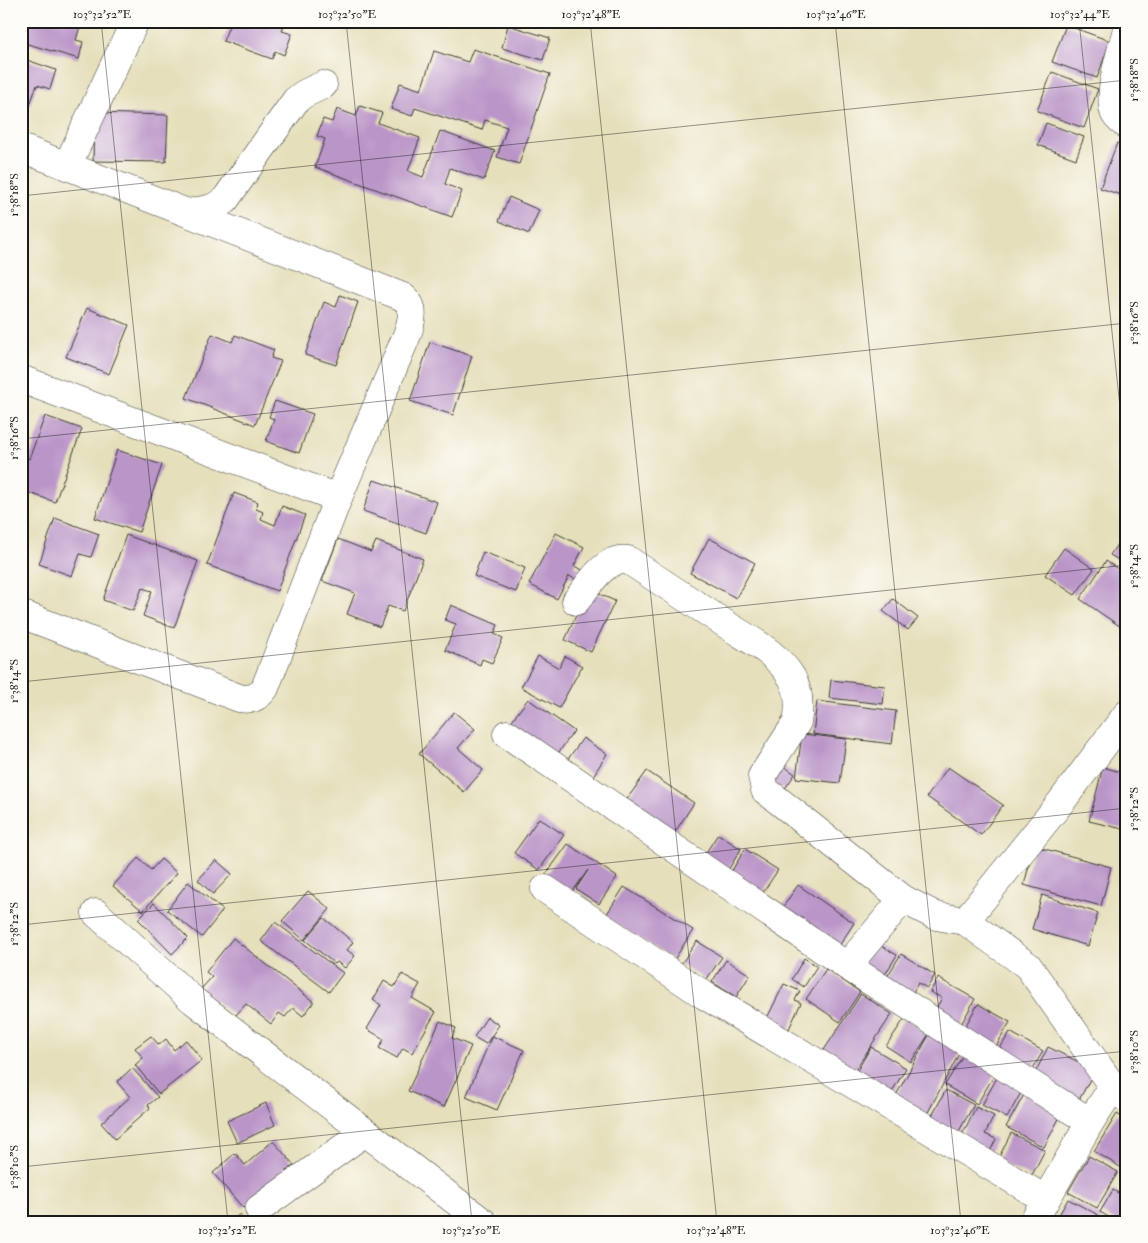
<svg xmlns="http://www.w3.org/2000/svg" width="1148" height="1243" viewBox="0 0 1148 1243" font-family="'IM FELL Double Pica',serif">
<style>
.building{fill:#ba95c8}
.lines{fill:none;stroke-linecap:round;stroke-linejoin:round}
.minor-casing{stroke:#3a3934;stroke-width:29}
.minor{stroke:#fff;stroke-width:28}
.ticks{fill:none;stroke:#1c1c1c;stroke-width:1;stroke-opacity:0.45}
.neatline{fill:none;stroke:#1c1c1c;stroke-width:2}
.ticks-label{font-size:12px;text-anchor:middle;fill:#1c1c1c}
</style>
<rect width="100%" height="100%" fill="#fdfcf7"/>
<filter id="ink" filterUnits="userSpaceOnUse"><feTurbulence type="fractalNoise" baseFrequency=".02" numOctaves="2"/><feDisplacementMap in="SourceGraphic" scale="10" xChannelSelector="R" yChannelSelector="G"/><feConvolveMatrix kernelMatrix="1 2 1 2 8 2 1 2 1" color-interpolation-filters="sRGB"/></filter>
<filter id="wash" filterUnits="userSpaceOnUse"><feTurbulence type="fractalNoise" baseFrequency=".0096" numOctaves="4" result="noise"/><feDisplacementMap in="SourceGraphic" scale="20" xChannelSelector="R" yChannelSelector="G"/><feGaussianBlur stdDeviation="1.12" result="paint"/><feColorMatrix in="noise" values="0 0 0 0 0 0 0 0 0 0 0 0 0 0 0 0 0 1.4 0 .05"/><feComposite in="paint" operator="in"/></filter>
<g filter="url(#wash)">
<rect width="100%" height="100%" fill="#e6dfbb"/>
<g id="blocks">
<!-- building -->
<g class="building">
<path d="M25 21 81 23 76 40 83 42 79 59 21 42Z"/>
<path d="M231 21H286L282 31 292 34 284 55 275 51 272 59 223 41Z"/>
<path d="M508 25 550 38 543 60 502 48Z"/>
<path d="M1066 25 1110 41 1097 78 1052 62Z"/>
<path d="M473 49 550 74 519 164 497 157 507 127 485 120 482 130 415 108 412 116 391 109 400 83 421 90 434 51 468 62Z"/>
<path d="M21 58 56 70 50 89 37 85 26 116 21 114Z"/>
<path d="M1052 72 1098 89 1084 128 1037 111Z"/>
<path d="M360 106 382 113 378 123 420 138 408 171 423 177 440 131 495 151 484 180 450 168 445 184 462 191 452 217 315 167 325 139 317 136 323 119 332 122 337 109 356 116Z"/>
<path d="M94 113 168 115 166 162 93 161Z"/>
<path d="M1046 123 1084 137 1076 159 1038 145Z"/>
<path d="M1117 143 1127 147V197L1100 188Z"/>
<path d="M509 197 539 210 529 234 499 221Z"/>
<path d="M340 295 358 302 336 365 305 355 324 302 336 307Z"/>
<path d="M87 308 129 325 109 374 66 357Z"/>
<path d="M212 334 232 342 235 335 274 350 271 358 281 361 255 425 186 398Z"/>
<path d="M430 342 472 356 453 415 410 401Z"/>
<path d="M275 401 313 414 299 453 266 441 274 419 269 417Z"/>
<path d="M45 416 82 429 55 502 21 490V456L29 459Z"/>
<path d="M117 450 162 465 139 532 95 518Z"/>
<path d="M374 480 437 502 426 533 363 511Z"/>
<path d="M234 493 258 502 256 509 263 512 261 519 275 525 282 506 305 515 277 591 207 565Z"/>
<path d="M55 518 99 534 91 557 80 554 72 576 39 564Z"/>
<path d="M1127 529V565L1110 555Z"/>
<path d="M556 533 584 547 574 566 587 572 582 582 569 576 557 599 529 584Z"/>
<path d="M126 535 198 561 174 628 143 616 152 591 142 588 133 611 103 600Z"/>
<path d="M709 538 755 563 736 598 690 573Z"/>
<path d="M338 539 371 552 376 541 423 559 403 611 388 606 380 627 347 614 355 593 322 581Z"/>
<path d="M1064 548 1094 569 1075 595 1045 575Z"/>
<path d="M483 552 525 568 516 592 474 576Z"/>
<path d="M1106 561 1127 575V631L1080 599Z"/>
<path d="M588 589 615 601 591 652 565 640Z"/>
<path d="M893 599 918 618 908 630 883 611Z"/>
<path d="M451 605 498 625 494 634 503 638 492 663 482 659 480 665 445 650 456 624 445 620Z"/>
<path d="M538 656 559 668 565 656 582 666 559 708 521 687Z"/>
<path d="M831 680 885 686 883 704 829 698Z"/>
<path d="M528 699 574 731 556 756 510 723Z"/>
<path d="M817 701 896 711 892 744 813 734Z"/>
<path d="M454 712 475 729 458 748 483 770 464 792 419 754Z"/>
<path d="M802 734 846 739 840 783 796 778Z"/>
<path d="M583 738 607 754 593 776 568 759Z"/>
<path d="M775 760 795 774 784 790 764 777Z"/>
<path d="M948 767 1003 805 981 835 927 797Z"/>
<path d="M1103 767 1127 774V830L1089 821Z"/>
<path d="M647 771 694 803 675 832 627 799Z"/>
<path d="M539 818 564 835 539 870 514 853Z"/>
<path d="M718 834 741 849 725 875 701 860Z"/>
<path d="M568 844 617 877 599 904 576 889 588 870 570 895 544 877Z"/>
<path d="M1034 846 1111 867 1101 906 1024 885Z"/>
<path d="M745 849 778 870 760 897 728 877Z"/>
<path d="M138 858 151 870 161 859 177 873 143 911 113 886Z"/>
<path d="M216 860 232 874 213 894 198 880Z"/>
<path d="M188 882 223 910 202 937 167 910Z"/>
<path d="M798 885 854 923 835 952 778 914Z"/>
<path d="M624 887 693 930 674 960 605 917Z"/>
<path d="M308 891 330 909 304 940 282 921Z"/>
<path d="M1042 895 1098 913 1088 946 1032 929Z"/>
<path d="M154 903 188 938 172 954 138 919Z"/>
<path d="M324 918 353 942 347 950 355 956 345 968 337 962 335 964 305 940Z"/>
<path d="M275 922 343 973 329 992 261 941Z"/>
<path d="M233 938 314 1002 303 1016 293 1008 285 1017 279 1013 271 1024 246 1004 235 1016 201 989 212 977 206 972Z"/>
<path d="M697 941 722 957 706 980 681 964Z"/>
<path d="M874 942 897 955 881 981 858 968Z"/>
<path d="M901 954 935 975 927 988 918 983 910 998 884 982Z"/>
<path d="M804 958 817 966 804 987 792 979Z"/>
<path d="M726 960 750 975 736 997 712 982Z"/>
<path d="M826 969 860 992 840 1022 806 999Z"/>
<path d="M402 974 420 984 412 998 436 1012 412 1053 403 1048 397 1058 379 1048 384 1039 367 1029 381 1005 373 1000 384 981 394 987Z"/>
<path d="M938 978 975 999 958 1030 932 1015 942 998 930 992Z"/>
<path d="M784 984 800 991 795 1000 801 1003 787 1033 765 1022Z"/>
<path d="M861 994 892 1014 853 1073 822 1053Z"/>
<path d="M978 1004 1010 1022 994 1050 962 1032Z"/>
<path d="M487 1017 499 1025 486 1044 474 1037Z"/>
<path d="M905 1018 929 1034 911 1062 886 1046Z"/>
<path d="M440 1021 456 1028 452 1038 471 1046 444 1107 408 1091Z"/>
<path d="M1010 1032 1043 1051 1031 1072 997 1053Z"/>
<path d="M929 1035 960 1052 926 1116 894 1099Z"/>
<path d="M151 1036 159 1045 166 1039 174 1050 186 1040 202 1060 159 1094 135 1065 143 1058 135 1048Z"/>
<path d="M492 1036 524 1050 497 1110 466 1097Z"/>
<path d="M871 1047 906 1068 890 1095 855 1074Z"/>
<path d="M1048 1047 1095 1070 1079 1100 1033 1077Z"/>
<path d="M965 1052 997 1071 977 1104 945 1085Z"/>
<path d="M132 1068 158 1097 148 1105 150 1108 115 1139 101 1123 130 1097 117 1082Z"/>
<path d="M999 1074 1024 1087 1007 1118 982 1105Z"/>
<path d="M946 1090 974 1105 956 1136 929 1121Z"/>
<path d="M1025 1093 1062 1113 1044 1147 1006 1127Z"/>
<path d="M266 1103 275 1125 237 1143 227 1121Z"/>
<path d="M976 1107 994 1116 985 1134 996 1139 988 1156 959 1141Z"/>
<path d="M1117 1114 1127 1120 1125 1170 1094 1151Z"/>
<path d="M1011 1133 1045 1150 1031 1177 997 1161Z"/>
<path d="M273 1141 294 1165 243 1208 213 1173 235 1153 245 1165Z"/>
<path d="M1089 1156 1118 1172 1097 1208 1068 1192Z"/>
<path d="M1113 1190 1127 1198V1222H1117L1100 1212Z"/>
<path d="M1068 1199 1102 1217 1099 1222H1055Z"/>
<path d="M240 1214 246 1222H230Z"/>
</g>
</g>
</g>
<g filter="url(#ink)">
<use href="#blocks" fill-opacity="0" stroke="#3a3934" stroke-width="1"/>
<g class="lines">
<!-- minor casing -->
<g class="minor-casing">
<g id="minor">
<path d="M1127 29C1122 49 1106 96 1115 114 1118 119 1122 122 1127 125"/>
<path d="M21 148 403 297C416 307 412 320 407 335L338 498 265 688C258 698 251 700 239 698L21 614"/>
<path d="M67 166 135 21"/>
<path d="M189 213 213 208 225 200 296 100 304 94 323 85"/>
<path d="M21 379 338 498"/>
<path d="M576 601C589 585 605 556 628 560 660 581 692 602 724 623 749 640 776 651 792 678 799 691 800 707 797 722L762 776 765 790 903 899 936 916 965 921 1028 966 1113 1087"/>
<path d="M507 734 847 966 1090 1122"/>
<path d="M545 889 704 995 1045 1199"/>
<path d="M96 913 194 1001 483 1222"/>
<path d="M965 921 1061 802 1127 714"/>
<path d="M847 966 903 899"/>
<path d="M259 1209 365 1132"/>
<path d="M1033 1222 1090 1122 1113 1087 1126 1098"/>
</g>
</g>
<!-- minor -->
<use href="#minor" class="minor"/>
</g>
</g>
<!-- ticks -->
<path class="ticks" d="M101 21 228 1222M346 21 472 1222M590 21 717 1222M835 21 961 1222M1079 21 1127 473M21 196 1127 80M21 439 1127 323M21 682 1127 565M21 925 1127 808M21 1167 1127 1051"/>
<!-- margin -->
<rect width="1148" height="1243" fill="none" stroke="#fdfcf7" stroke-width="55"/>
<rect x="28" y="28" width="1092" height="1188" class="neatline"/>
<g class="ticks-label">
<text x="102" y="18">103°32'52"E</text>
<text x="347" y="18">103°32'50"E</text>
<text x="591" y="18">103°32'48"E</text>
<text x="836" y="18">103°32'46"E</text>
<text x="1080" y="18">103°32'44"E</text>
<text transform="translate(1134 80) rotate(-90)" y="4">1°38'18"S</text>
<text transform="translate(14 195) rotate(-90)" y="4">1°38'18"S</text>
<text transform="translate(1134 323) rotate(-90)" y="4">1°38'16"S</text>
<text transform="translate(14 438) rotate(-90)" y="4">1°38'16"S</text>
<text transform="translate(1134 566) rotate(-90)" y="4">1°38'14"S</text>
<text transform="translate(14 681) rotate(-90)" y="4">1°38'14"S</text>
<text transform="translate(1134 809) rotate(-90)" y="4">1°38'12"S</text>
<text transform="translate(14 924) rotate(-90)" y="4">1°38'12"S</text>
<text transform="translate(1134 1052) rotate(-90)" y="4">1°38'10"S</text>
<text transform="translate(14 1167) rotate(-90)" y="4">1°38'10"S</text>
<text x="227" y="1234">103°32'52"E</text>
<text x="471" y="1234">103°32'50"E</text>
<text x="716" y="1234">103°32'48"E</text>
<text x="960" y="1234">103°32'46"E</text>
</g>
</svg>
